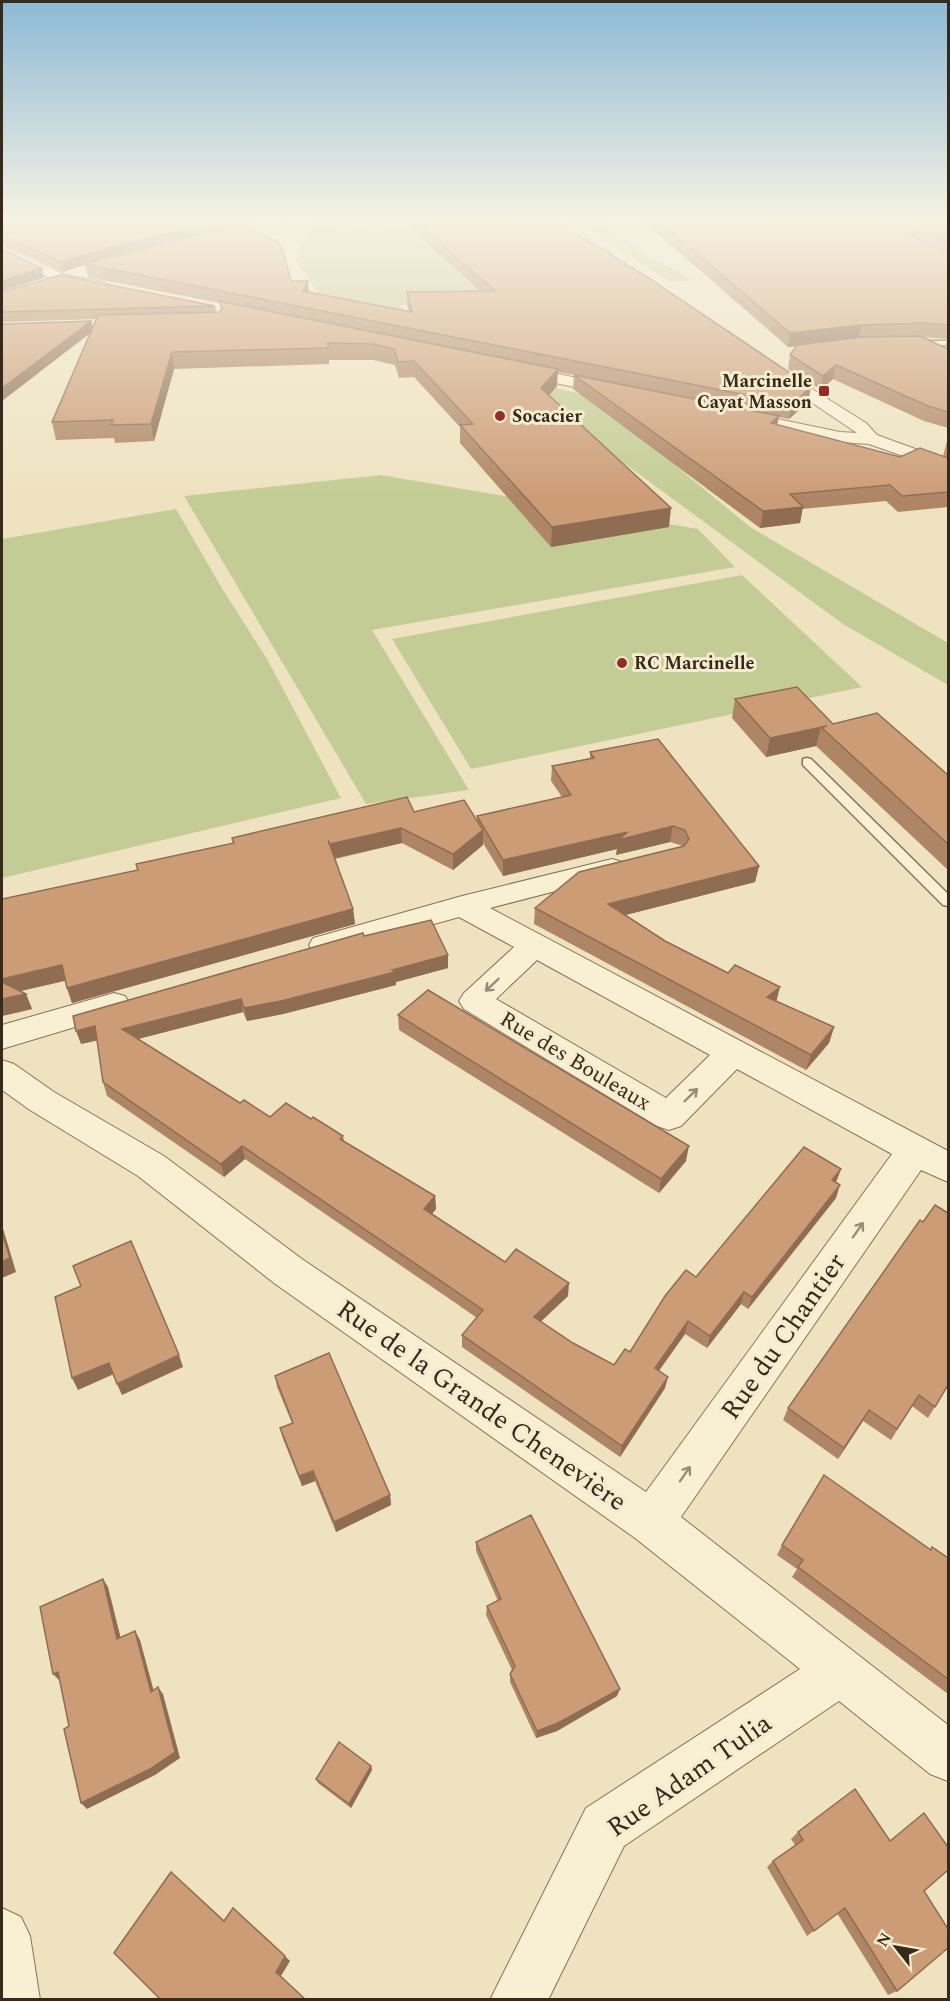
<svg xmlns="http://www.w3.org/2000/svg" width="950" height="2001" viewBox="0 0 950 2001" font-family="Spectral,serif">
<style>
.green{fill:#c3cc94}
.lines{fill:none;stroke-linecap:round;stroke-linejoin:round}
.service-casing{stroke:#877258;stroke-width:3}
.minor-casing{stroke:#877258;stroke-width:2}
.service{fill:#f9efd3;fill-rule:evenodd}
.minor{fill:#f9efd3;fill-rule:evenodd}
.wall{fill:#af8665;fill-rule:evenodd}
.shaded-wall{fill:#8f6d53}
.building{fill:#cc9c76;stroke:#8f6d53;stroke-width:1.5}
.oneway{stroke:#988c78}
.poi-dot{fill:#962b28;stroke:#f5eccf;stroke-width:2}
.labels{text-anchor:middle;stroke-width:6;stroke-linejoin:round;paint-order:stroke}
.far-poi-label{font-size:18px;font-weight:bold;fill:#362a1c;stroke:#f5eccf;text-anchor:start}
.street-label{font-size:22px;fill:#362a1c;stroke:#f5eccf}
.near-street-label{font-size:27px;fill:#362a1c;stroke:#f5eccf}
</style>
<rect width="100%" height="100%" fill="#eee2c0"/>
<!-- green -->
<g class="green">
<path d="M312 218H344L354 230 380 232 384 228 407 226 504 312 458 301 400 305 405 317 325 322 361 301 319 294 296 260Z"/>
<path d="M568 218H625L627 220 605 222 635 248 693 280 671 282Z"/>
<path d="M529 382 591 396 750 527 948 643V685L843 624 590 438Z"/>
<path d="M381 475 698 529 735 567 372 630 469 790 366 804 184 496Z"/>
<path d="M176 509 223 590 267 659 341 798 2 878V539Z"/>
<path d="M742 575 862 687 471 769 392 639Z"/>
</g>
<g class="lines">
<!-- service casing -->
<g class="service-casing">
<g id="service">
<path d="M920 341H948V345H917Z"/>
<path d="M807 758 811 759 948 894V906L943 905 803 765V759Z"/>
</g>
</g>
<!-- minor casing -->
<g class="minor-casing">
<g id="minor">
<path d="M272 218H293L291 220 206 242 200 238 202 235Z"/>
<path d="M546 218H560L609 252 607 255H599Z"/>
<path d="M2 246 65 275 104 282 106 285 99 289 56 281 2 255Z"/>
<path d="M515 365 616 386 624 391 616 396 509 373 507 370Z"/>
<path d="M774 365 866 423 877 435 948 461V472L869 444 840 442 729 419 727 415 735 410 840 432 857 433 768 373 766 370 768 367Z"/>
<path d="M612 859 622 862 626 868 622 874 490 908 948 1151V1182L921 1170 681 1517 948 1725V1781L930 1774 839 1701 624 1846 548 2000H490L586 1808 800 1669 635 1538 274 1283 138 1176 30 1110 2 1090V1060L14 1064 54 1092 164 1156 302 1259 646 1492 892 1154 737 1069 681 1126 669 1130 657 1126 464 1009 459 1001 464 993 514 947 459 917 324 955 313 952 309 945 313 938 324 935 462 896ZM537 960 710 1055 666 1098 496 999Z"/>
<path d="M114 993 125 996 130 1004 125 1012 2 1049V1025Z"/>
<path d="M2 1908 21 1917 30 1936 40 2000H2Z"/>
</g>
</g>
<!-- service -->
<use href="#service" class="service"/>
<!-- minor -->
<use href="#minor" class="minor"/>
</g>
<!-- wall -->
<g class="wall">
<path d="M2 218H250L251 221 240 224 291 281 309 292 409 312 407 305V292H481L403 221 337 225 335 218H551L811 387 808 402 789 419 778 417 777 425 900 457 943 456 947 441H948V507L898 512 886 501 802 509 800 523 760 528 573 389 574 375 557 372V386L549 396 669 527 551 547 460 443V427L414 377 399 378 395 365 373 360H329V364L174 369 154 441 115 443 114 438 56 440 52 422 90 334 91 321 93 328 96 319 2 322V324V292L215 306 216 312H219L221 310 220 303 88 277 85 264 63 272 2 244ZM221 229 89 263 105 258Z"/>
<path d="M564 218H948V428L924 421 833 379 821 390 788 369 790 355 797 346 788 347 641 219 571 223ZM921 337 947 339 945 347Z"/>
<path d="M735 699 833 724 948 775V870L816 746 766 757 732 718Z"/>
<path d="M590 752 759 866 755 882 625 915 665 941 776 1001 834 1027 829 1043 806 1070 534 924 535 908 683 846 670 842 616 855 617 849 503 876 483 843V845L453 870 402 843 335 859 353 909 355 924 72 1003 65 981 21 991 26 994 32 1009 2 1016V899L138 870 233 843 232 838 414 812 477 820V816L562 797 551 781 552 766 590 758Z"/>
<path d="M364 936 448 968 396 982V985L283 1014 247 1021 243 1012 138 1039 240 1103 270 1117 311 1119 343 1136 344 1141 435 1196 436 1209 432 1214 505 1262 568 1296 541 1321 573 1343 614 1365 630 1352 696 1277 841 1169 836 1182V1198L748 1309 741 1304 707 1348 685 1334 659 1371 665 1388 620 1457 462 1347V1335L477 1318 457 1304 245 1159 224 1177 107 1096 103 1082 97 1040 81 1044Z"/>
<path d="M398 1015 686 1161 659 1193 399 1030Z"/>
<path d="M923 1222 948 1385 928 1418 912 1406 891 1440 863 1421 838 1459 783 1420 788 1408Z"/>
<path d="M275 1376 390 1495 391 1505 336 1532 315 1481 302 1486 283 1439 280 1428 292 1423 277 1387Z"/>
<path d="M476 1542 617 1696 557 1731 536 1738 510 1682V1674L512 1670 486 1615 487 1606 498 1601 476 1551Z"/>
<path d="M782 1545 931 1549 948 1558V1694L792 1577 797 1569 777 1555Z"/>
<path d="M371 1766 372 1770 351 1808 318 1783 316 1779Z"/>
<path d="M798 1832 924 1891 897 1991 888 1995 837 1913 807 1936 767 1867 773 1861 795 1845 791 1839Z"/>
</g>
<!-- shaded-wall -->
<g class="shaded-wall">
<path d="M228 218H250L251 221 105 258 63 272 61 262 104 249Z"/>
<path d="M337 218H403V221L337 225Z"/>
<path d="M572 218H641L571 223Z"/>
<path d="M42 268 44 278 2 291V281Z"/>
<path d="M308 281 309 294 303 291Z"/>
<path d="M91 321 93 331 2 401V388Z"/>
<path d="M862 325 859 339 788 347 790 333Z"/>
<path d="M172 352 174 369 154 441 151 424Z"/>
<path d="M836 365 833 379 821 390 823 376Z"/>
<path d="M558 369 557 386 540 405 541 388Z"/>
<path d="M811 387 808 402 789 419 792 404Z"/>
<path d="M779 416 776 431 771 423Z"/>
<path d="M803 507 800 523 760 528 763 511Z"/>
<path d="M671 508 669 527 551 547 552 527Z"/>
<path d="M821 727 816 746 766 757 770 738Z"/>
<path d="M673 826 670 842 616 855 617 849 503 876V860L628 832Z"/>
<path d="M401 828 402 843 331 859 330 844Z"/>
<path d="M483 830V845L453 870V854Z"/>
<path d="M759 866 755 882 606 920 608 904Z"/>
<path d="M353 909 355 924 72 1003 67 988Z"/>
<path d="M448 955V968L396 982V985L283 1014 247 1021 244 1008Z"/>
<path d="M62 965 67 980 3 995 2 991V979Z"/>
<path d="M780 987 776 1003 767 997Z"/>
<path d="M26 994 32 1009 2 1016V999Z"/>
<path d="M241 999 243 1012 126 1042 122 1029Z"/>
<path d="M95 1026 99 1040 81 1044 76 1031Z"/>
<path d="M834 1027 829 1043 806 1070 811 1055Z"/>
<path d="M242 1146 245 1159 224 1177 221 1164Z"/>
<path d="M689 1146 686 1161 659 1193 661 1179Z"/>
<path d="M841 1169 836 1182 832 1180Z"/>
<path d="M840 1185 836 1198 748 1309 752 1297Z"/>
<path d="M435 1196 436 1209 425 1222 424 1209Z"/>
<path d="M2 1225 16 1272 2 1278Z"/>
<path d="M569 1283 568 1296 533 1329 534 1317Z"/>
<path d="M744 1292 741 1304 707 1348 710 1336Z"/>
<path d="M688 1321 685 1334 652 1380 655 1368Z"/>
<path d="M179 1355 183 1367 122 1395 117 1384Z"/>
<path d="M109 1363 114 1374 78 1390 72 1378Z"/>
<path d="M668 1377 665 1388 620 1457 622 1446Z"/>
<path d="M869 1410 863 1421 838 1459 844 1448Z"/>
<path d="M313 1471 315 1481 302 1486 299 1476Z"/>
<path d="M390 1495 391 1505 336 1532 334 1522Z"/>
<path d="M103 1579 108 1587 123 1647 117 1639Z"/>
<path d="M135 1631 140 1640 156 1699 151 1692Z"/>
<path d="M58 1672 60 1681 53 1674Z"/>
<path d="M158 1687 163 1694 180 1758 155 1775 87 1809 81 1803Z"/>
<path d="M620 1689 617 1696 557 1731 536 1738 537 1731Z"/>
<path d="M371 1766 372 1770 351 1808 349 1804Z"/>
<path d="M285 1956 290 1961 281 1976 276 1972Z"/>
</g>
<!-- building -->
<g class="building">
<path d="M2 218H228L104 249 61 262 2 236Z"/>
<path d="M412 218H551L647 277 811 387 792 404 85 264 240 224 277 241 282 247 291 281H308L303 291 412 312 407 292 495 291Z"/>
<path d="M655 218H879L948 255V325L923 323 862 325 790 333Z"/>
<path d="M895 218H948V233L924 234Z"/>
<path d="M948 240V247L937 241Z"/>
<path d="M2 249 42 268 2 281Z"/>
<path d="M61 275 215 306 2 312V292Z"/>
<path d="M219 301 558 369 541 388 671 508 552 527 460 425 473 424 414 361 398 362 394 349 372 344 328 343V348L172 352 151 424 111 425 113 420 52 422 98 315 219 312 223 308Z"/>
<path d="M91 321 2 388V324Z"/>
<path d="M920 336 948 349V412L928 406 836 365 823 376 790 355 797 345 862 337Z"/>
<path d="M574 375 779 416 771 423 900 457 920 448 948 458V492L902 496 890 485 790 494 803 507 763 511Z"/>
<path d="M797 687 833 724 877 713 948 775V844L821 727 827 726 770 738 735 699Z"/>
<path d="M658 739 759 866 608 904 665 941 728 973 735 965 780 987 767 997 834 1027 811 1055 535 908 579 872 684 846 689 839 685 830 673 826 618 840 628 832 503 860 477 816 571 795 552 766 594 758 590 752Z"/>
<path d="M407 797 414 812 464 800 483 830 453 854 401 828 330 844 328 840 353 909 67 988 62 965 2 979V899L138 870 136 864 234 843 232 838Z"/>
<path d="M431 920 448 955 392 970 395 972 281 1001 244 1008 241 999 122 1029 240 1103 244 1100 270 1117 286 1103 311 1119 313 1117 343 1136 340 1139 435 1196 424 1209 505 1262 516 1249 569 1283 534 1317 573 1343 614 1365 625 1349 630 1352 665 1296 686 1270 696 1277 804 1147 841 1169 832 1180 840 1185 752 1297 744 1292 710 1336 688 1321 655 1368 668 1377 622 1446 462 1335 483 1310 457 1292 242 1146 221 1164 103 1082 95 1026 76 1031 73 1016 363 933 364 936Z"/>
<path d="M2 982 26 994 2 999Z"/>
<path d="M428 990 689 1146 661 1179 398 1015Z"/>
<path d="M935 1205 948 1213V1385L935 1407 919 1395 897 1429 869 1410 844 1448 788 1408 920 1220 923 1222Z"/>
<path d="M2 1233 10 1258 2 1262Z"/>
<path d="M131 1241 179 1355 117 1384 109 1363 72 1378 55 1297 81 1286 73 1266Z"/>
<path d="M329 1353 390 1495 334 1522 313 1471 299 1476 289 1450 280 1428 293 1423 275 1376Z"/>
<path d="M824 1475 931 1550 932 1547 948 1558V1679L798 1567 803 1560 782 1545Z"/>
<path d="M531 1515 620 1689 558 1723 537 1731 510 1674 515 1666 487 1606 501 1599 476 1542Z"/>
<path d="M103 1579 117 1639 135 1631 151 1692 158 1687 175 1752 150 1769 81 1803 64 1729 69 1726 58 1672 53 1674 40 1607Z"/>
<path d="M339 1742 371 1766 349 1804 316 1779Z"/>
<path d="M855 1789 890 1841 924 1813 948 1847V1870L924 1891 948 1929V1948L897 1991 845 1908 814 1931 773 1861 803 1840 798 1832Z"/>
<path d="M171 1872 224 1921 233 1908 285 1956 276 1972 306 2000H161L114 1953Z"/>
</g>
<!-- one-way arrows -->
<defs><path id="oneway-shaft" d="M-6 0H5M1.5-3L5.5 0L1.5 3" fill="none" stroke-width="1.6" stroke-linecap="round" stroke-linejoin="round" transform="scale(1.5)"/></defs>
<g class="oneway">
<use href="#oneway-shaft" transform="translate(492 985) rotate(137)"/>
<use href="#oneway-shaft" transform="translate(691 1095) rotate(-44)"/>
<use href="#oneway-shaft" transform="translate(858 1230) rotate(-55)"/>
<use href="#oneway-shaft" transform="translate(685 1474) rotate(-55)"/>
</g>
<!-- sky -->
<linearGradient id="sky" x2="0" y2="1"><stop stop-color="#8cb9d5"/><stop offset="0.44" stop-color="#f7f2e3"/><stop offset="1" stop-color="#f7f2e3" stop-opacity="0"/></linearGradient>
<rect width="950" height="498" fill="url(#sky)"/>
<!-- markers -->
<g class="poi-dot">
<rect x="818" y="385" width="12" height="12" rx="3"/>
<circle cx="500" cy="416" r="6"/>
<circle cx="622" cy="663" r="6"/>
</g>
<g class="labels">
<!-- far-poi labels -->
<g class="far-poi-label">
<text x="812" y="387" text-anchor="end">Marcinelle<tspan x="812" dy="21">Cayat Masson</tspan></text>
<text x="512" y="422">Socacier</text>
<text x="634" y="669">RC Marcinelle</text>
</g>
<!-- street labels -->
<g class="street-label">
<text transform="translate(576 1060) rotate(31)" y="8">Rue des Bouleaux</text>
</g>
<!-- near-street labels -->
<g class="near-street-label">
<text transform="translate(783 1336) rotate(-55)" y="9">Rue du Chantier</text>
<text transform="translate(482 1405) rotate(35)" y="9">Rue de la Grande Chenevière</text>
<text transform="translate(689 1775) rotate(-35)" y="9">Rue Adam Tulia</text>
</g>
</g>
<!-- border -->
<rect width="950" height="2001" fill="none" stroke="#362a1c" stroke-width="6"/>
<!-- north arrow -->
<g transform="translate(896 1947) rotate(301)" stroke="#f5eccf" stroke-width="4.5" paint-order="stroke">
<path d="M0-4.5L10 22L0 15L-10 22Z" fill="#362a1c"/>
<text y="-9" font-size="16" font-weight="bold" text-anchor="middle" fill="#362a1c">N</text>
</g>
</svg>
